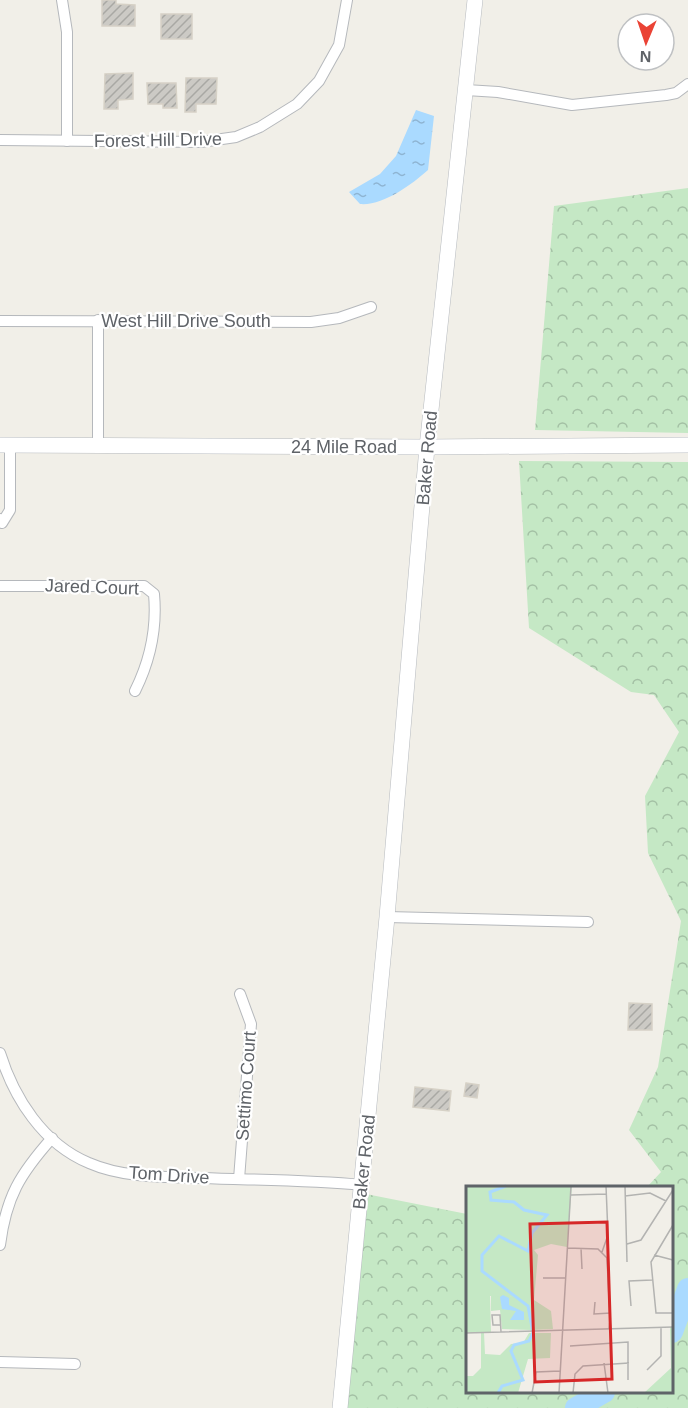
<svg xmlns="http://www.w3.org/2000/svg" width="688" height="1408" viewBox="0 0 688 1408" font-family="Helvetica,sans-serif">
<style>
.forest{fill:url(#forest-crowns)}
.water{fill:url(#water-ripples)}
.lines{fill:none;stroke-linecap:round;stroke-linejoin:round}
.river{stroke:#aadaff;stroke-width:22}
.building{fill:url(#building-hatch);stroke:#d6d1c6;stroke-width:1.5}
.street-casing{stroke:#b5b8bc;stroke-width:12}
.secondary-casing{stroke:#b6babf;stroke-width:16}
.street{stroke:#fff;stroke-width:10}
.secondary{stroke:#fff;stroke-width:15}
.labels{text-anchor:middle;stroke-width:4.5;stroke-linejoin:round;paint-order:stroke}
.street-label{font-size:18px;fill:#5f6368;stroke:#fff}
.inset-river{fill:none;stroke:#aadaff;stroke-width:3}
.inset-road{fill:none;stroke:#b3b3b1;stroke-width:1.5}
.view{fill:#d62828;fill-opacity:0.15;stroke:#d62828;stroke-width:3}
.inset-edge{fill:none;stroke:#5f6368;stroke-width:3}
</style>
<defs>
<pattern id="forest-crowns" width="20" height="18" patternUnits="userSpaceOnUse" patternTransform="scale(1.5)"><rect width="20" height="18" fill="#c5e8c5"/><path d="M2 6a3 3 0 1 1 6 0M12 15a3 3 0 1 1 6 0" fill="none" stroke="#a3c0a4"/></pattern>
<pattern id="water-ripples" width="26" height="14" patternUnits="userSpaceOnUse" patternTransform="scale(1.5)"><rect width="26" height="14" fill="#aadaff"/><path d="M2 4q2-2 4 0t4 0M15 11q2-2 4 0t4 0" fill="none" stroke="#8eb4d2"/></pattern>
<pattern id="building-hatch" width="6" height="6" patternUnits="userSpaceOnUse" patternTransform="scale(1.5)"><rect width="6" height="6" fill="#cccac5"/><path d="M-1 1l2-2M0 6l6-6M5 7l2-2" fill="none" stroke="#a9a8a4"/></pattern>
</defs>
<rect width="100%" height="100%" fill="#f1efe8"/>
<!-- forest -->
<g class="forest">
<path d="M688 188V433L535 430 554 206Z"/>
<path d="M519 461 688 462V1408H338L361 1193 467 1214 468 1392H672V1188L647 1187 661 1172 629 1130 658 1067 681 921 648 853 645 796 679 732 654 695 631 692 529 628Z"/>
</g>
<!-- water -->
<path class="water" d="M416 110 434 116 428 170C411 185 383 206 360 204L349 192 380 174 396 156Z"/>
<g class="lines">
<!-- river -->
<g class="river">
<path d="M672 1332 688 1289"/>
<path d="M576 1408 604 1392"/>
</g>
</g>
<!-- building -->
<g class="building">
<path d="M102 0H116V4L135 5V26H102Z"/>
<rect x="161" y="14" width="31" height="25"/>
<path d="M133 73V99L118 100V109H104L105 74Z"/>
<path d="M186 78H217L216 104H196V112H185Z"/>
<path d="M147 83H176L177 108H163V104H148Z"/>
<path d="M629 1003 652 1004V1030H628Z"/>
<path d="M466 1083 479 1085 477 1098 464 1096Z"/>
<path d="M415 1087 451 1091 449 1111 413 1107Z"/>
</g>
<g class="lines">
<!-- street casing -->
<g class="street-casing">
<g id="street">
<path d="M62 0 67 32V141"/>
<path d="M466 90 498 92 572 105 666 95 676 93 688 84"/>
<path d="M0 140 201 142 236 137 260 127 297 104 319 81 339 45 347 0"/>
<path d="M0 321 311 322 339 318 371 307"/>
<path d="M98 445V320"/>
<path d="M0 519 2 523 10 510V445"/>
<path d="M0 586H144L154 594C157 627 150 661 135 691"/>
<path d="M387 917 588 922"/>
<path d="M0 1053C14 1098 43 1144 89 1163 123 1178 165 1177 202 1178 255 1180 309 1180 362 1185"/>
<path d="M239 1179 251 1024 240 994"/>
<path d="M0 1245C6 1197 20 1174 52 1138"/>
<path d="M0 1362 75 1364"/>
</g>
</g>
<!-- secondary casing -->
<g class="secondary-casing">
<g id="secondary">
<path d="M0 445 427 447 688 445"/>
<path d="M340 1408 387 917 427 447 475 0"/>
</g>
</g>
<!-- street -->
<use href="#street" class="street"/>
<!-- secondary -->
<use href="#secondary" class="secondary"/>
</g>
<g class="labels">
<!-- street labels -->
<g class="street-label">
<text transform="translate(158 140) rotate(-1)" y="6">Forest Hill Drive</text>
<text x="186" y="327">West Hill Drive South</text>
<text x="344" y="453">24 Mile Road</text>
<text transform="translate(427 458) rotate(-85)" y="6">Baker Road</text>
<text transform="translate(92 587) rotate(2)" y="6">Jared Court</text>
<text transform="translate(246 1086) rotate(-86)" y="6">Settimo Court</text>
<text transform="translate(364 1162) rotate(-84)" y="6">Baker Road</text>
<text transform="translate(169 1175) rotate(4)" y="6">Tom Drive</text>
</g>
</g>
<!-- overview -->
<g transform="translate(466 1186)">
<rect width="207" height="207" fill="#f1efe8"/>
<path d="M25 108 51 111 62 120 66 144 36 143 34 124 25 125ZM0 190H17V207H0Z" fill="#c5e8c5"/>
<path d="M0 0H106L101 61 85 58 68 64 72 69 68 114 85 125 87 143 66 144 62 120 51 111 24 110 25 146 18 147 19 168 34 169 45 158 57 157 63 147H85L84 172 62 173 52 207H17V190H7L15 182V147H0ZM204 141H207V207H178L205 182Z" fill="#c5e8c5"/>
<path d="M37 109 43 112V119L58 126V134H44L50 125 36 123 34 111Z" fill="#aadaff"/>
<path class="inset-river" d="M32 207 36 200 57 194 45 165 48 159 63 155 67 147 62 120 16 85V69L33 50 62 65 66 47 81 29 58 24 48 16 25 14 24 6 40 0"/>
<path class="inset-road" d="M159 0 161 76M105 9 141 8M159 10 184 7 200 15M207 39 185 76 190 127H207M161 58 175 54 207 4M101 62 132 63 141 72 144 134M115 62 116 83M136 66 142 49 140 0M188 69 207 74M77 92H99M129 116 128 128 145 127M165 120 163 95 186 94M34 139H27L26 129H34L35 146M143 143 144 134 145 143M0 147 207 141M104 160 162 156V194M138 177 142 207M181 184 195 170V142M66 207 70 186 94 185M93 207 105 0M107 207 109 188 117 180 163 177"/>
<path class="view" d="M141 36 146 193 69 196 64 38Z"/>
<rect width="207" height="207" class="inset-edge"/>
</g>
<!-- north arrow -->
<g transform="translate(646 42) rotate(182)"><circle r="28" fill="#ffffff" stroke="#bfc1c3" stroke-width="1.5"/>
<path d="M0-4.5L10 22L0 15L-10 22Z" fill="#ea4335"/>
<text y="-9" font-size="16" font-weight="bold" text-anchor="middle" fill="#5f6368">N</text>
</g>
</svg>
